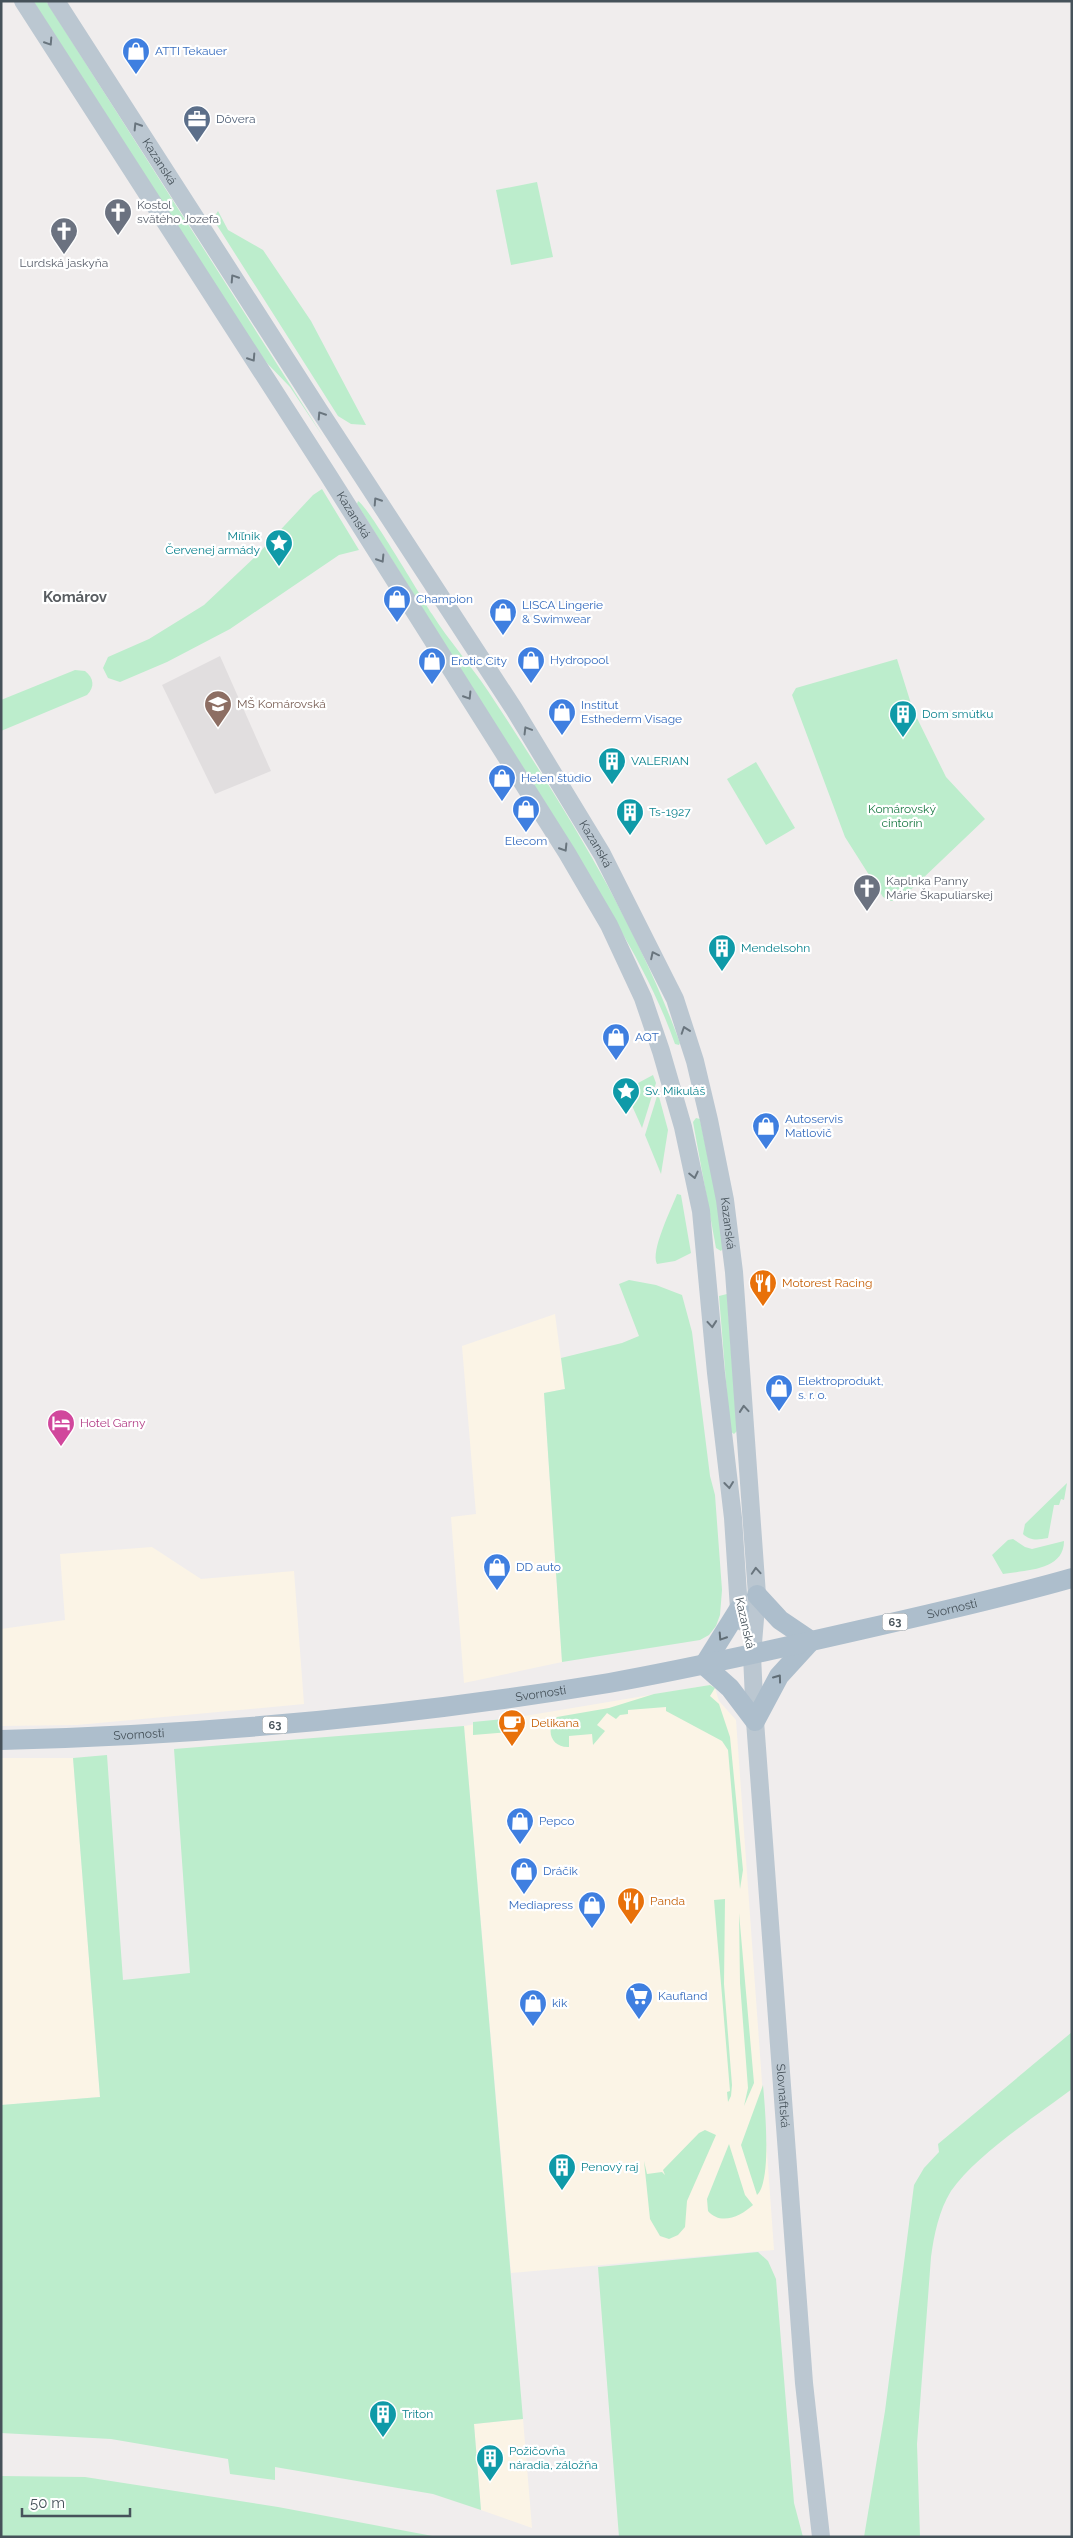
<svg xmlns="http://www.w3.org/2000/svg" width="1073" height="2538" viewBox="0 0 1073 2538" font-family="Raleway,sans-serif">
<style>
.commercial{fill:#fbf4e6}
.education{fill:#e1dedf}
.green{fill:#bcedcc}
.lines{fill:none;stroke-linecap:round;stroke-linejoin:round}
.secondary{stroke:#bbc7d1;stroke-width:18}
.primary{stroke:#adbecc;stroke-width:20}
.oneway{stroke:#69757e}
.oneway2{stroke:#606d76}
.labels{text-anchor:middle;stroke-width:4.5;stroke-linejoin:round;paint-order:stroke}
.shield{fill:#fff;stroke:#7e868c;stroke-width:1}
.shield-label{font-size:11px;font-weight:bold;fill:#46525a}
.shop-label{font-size:12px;fill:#366cbe;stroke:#fff;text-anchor:start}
.service-label{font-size:12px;fill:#4e5e75;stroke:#fff;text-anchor:start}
.street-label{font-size:12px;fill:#46525a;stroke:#fff}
.worship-label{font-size:12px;fill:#5b616d;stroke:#fff;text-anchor:start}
.culture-label{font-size:12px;fill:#0d838f;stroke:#fff;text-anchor:start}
.education-label{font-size:12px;fill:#785e54;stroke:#fff;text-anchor:start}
.park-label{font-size:12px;fill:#197943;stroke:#fff}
.food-label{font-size:12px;fill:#c56008;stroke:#fff;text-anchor:start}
.hotel-label{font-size:12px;fill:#b23c85;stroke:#fff;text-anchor:start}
.quarter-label{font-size:15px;font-weight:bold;fill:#5a5e62;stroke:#fff}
</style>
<rect width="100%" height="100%" fill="#f0eded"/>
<!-- commercial -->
<g class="commercial">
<path d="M555 1314 565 1389 544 1393 562 1662 464 1683 451 1517 476 1514 462 1346Z"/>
<path d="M152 1547 201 1579 294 1571 304 1704 77 1725 1 1726V1629L65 1620 60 1554Z"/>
<path d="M710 1685 715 1688 719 1701 736 1720 774 2250 511 2273 464 1726Z"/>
<path d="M1 1758H73L100 2097 1 2105Z"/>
<path d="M523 2419 532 2528 481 2510 474 2424Z"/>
</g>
<!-- education -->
<path class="education" d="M220 656 271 771 215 794 162 685Z"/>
<!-- green -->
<g class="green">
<path d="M33 1H46L324 438 290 387 263 359Z"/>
<path d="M537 182 553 257 511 265 496 190Z"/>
<path d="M218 211 228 230 263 250 311 321 366 425 351 424 338 416 213 219Z"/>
<path d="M322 489 359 550 339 555 230 629 167 662 120 682 108 678 103 668 108 657 149 639 204 605 257 555 313 495Z"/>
<path d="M358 501C368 506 421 597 432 614 449 641 470 664 488 691 561 802 634 917 680 1043L679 1045 675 1044C648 967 601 898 558 828 492 720 425 612 357 504Z"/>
<path d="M897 659 913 710 946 777 985 819 899 901H891L883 897 845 837 792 695 796 688Z"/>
<path d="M75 670 85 671C94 678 95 687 87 695L1 731V700Z"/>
<path d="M756 762 795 828 766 845 727 779Z"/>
<path d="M653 1075 656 1083 642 1128 625 1090Z"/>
<path d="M658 1093 668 1130 661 1174 645 1135Z"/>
<path d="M696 1118 700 1119 721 1221 723 1248 721 1251 716 1248 693 1122Z"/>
<path d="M677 1194 681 1195 691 1253 675 1261 657 1264C650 1251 672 1208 677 1194Z"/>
<path d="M629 1280 656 1285 682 1295 692 1332 710 1476 715 1495 722 1590 720 1615 716 1626 709 1635 700 1640 562 1662 544 1393 565 1389 561 1358 622 1343 639 1336 619 1284Z"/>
<path d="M727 1294 737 1431 734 1434 730 1431 719 1296Z"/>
<path d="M1067 1483 1064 1500 1061 1499 1059 1505H1054L1048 1538C1038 1540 1030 1541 1023 1534L1025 1524Z"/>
<path d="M1013 1539 1025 1547 1032 1549 1064 1541C1064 1571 1025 1570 1003 1574L992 1555 1008 1540Z"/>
<path d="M710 1685 715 1688 710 1696 719 1704 730 1737 743 1870 740 1889 728 1750 722 1741 666 1711V1707L628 1710V1714L620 1715 616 1719 607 1713 597 1725 605 1731 593 1745 592 1734 569 1736V1747C552 1748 544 1730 557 1717L609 1708 654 1694Z"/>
<path d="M504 1719 515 1723 521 1731 473 1735V1722Z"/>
<path d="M464 1726 523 2419 474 2424 481 2510 433 2494 275 2467V2480L230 2474 228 2459 111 2439 1 2433V2105L100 2097 73 1758 107 1755 123 1980 190 1973 174 1749Z"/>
<path d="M725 1899 724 1984 732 2085 731 2096 728 2102 727 2092 730 2091 714 1900Z"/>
<path d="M739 1913 754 2083 744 2106 748 2088 740 1983Z"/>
<path d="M1072 2032V2089C1036 2116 976 2155 951 2191 939 2210 934 2235 931 2257L917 2444 920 2537H864L885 2411 914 2185 924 2168 939 2152 938 2144Z"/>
<path d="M763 2085C765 2107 772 2181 757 2195L741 2145Z"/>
<path d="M705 2130 716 2135 687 2201 685 2227 678 2235 669 2239 660 2236 650 2219 644 2161 647 2174 662 2172 665 2175 663 2170 699 2133Z"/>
<path d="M729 2144 745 2195 753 2205C741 2216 721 2226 708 2211L707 2199Z"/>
<path d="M758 2252 768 2261 776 2279 794 2503 803 2537H619L598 2267Z"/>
<path d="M1 2476 85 2477 278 2507 438 2537H1Z"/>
</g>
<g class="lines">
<!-- secondary -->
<g class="secondary">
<path id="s1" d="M23 1 327 473 567 853 609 925 643 998 661 1051 683 1127 701 1211 716 1373 733 1518 739 1609 743 1622"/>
<path id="s2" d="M56 1 319 410 514 709 602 854 675 999 695 1061 709 1120 725 1200 734 1272 757 1595 752 1655 755 1721 804 2383 821 2537"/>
</g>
<!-- primary -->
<g class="primary">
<path d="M757 1595 780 1620 811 1641"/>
<path d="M704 1665 730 1688 755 1721 779 1676 811 1641"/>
<path d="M704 1665 739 1609"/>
<path id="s3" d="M1 1740C205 1735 408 1716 609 1683 693 1668 777 1649 860 1630 931 1614 1002 1598 1072 1578"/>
</g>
</g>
<!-- one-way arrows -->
<defs><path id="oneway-chevron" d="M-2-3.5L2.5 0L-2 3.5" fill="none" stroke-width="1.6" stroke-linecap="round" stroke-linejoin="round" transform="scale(1.25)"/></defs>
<g class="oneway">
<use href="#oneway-chevron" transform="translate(49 42) rotate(57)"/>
<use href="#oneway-chevron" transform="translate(137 126) rotate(-122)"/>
<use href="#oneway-chevron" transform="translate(234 278) rotate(-123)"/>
<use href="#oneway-chevron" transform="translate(252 358) rotate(57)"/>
<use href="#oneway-chevron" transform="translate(321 415) rotate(-123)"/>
<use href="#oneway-chevron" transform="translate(377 501) rotate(-123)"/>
<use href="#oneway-chevron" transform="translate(381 559) rotate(58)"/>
<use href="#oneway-chevron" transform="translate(468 696) rotate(58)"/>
<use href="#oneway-chevron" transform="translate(527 730) rotate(-121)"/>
<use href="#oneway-chevron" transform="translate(564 848) rotate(58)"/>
<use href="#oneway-chevron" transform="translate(654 955) rotate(-116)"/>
<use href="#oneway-chevron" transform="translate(685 1030) rotate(-109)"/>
<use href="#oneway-chevron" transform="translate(694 1175) rotate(77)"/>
<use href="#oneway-chevron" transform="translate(712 1324) rotate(85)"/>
<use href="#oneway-chevron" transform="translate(744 1409) rotate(-95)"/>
<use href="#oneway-chevron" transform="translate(729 1485) rotate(83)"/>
<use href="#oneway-chevron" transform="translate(756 1571) rotate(-94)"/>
</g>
<g class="oneway2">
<use href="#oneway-chevron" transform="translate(722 1637) rotate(123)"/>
<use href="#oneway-chevron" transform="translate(778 1678) rotate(-54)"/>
</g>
<!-- icons -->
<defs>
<g id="shop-pin" transform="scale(1.4375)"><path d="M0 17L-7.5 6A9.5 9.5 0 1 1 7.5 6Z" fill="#3f7fe0" stroke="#fff"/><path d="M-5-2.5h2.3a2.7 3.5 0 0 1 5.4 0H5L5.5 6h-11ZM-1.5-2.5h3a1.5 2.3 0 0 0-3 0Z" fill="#fff"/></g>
<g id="office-pin" transform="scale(1.4375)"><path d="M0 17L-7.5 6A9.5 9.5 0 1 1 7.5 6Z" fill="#5c6f8a" stroke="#fff"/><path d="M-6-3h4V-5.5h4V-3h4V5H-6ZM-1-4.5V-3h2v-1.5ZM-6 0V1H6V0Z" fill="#fff"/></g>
<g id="church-pin" transform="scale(1.4375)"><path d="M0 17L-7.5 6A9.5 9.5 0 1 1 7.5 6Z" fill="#6b7280" stroke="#fff"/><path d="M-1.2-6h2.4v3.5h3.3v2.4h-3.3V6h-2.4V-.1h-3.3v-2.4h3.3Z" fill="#fff"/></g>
<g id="sight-pin" transform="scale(1.4375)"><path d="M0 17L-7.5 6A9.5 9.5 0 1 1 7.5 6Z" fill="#0f9aa8" stroke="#fff"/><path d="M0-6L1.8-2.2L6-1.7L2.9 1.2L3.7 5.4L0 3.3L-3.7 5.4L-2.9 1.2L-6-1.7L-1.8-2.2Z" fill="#fff"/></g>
<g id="school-pin" transform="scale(1.4375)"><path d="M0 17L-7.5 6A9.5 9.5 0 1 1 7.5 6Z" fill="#8d6e63" stroke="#fff"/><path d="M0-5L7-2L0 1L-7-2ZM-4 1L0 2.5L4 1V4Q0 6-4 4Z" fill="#fff"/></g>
<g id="building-pin" transform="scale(1.4375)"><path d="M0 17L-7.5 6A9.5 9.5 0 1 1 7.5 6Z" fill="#0f9aa8" stroke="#fff"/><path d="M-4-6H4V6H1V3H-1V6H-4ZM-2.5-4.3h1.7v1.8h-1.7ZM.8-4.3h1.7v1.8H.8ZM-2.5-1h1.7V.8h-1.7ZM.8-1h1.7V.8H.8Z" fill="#fff"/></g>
<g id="restaurant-pin" transform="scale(1.4375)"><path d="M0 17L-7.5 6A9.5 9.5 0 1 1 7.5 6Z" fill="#e8710a" stroke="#fff"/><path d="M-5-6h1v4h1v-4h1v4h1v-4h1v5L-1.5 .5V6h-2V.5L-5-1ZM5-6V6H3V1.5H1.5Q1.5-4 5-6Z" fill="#fff"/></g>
<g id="hotel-pin" transform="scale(1.4375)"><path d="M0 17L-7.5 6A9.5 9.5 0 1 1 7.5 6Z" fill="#d1479c" stroke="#fff"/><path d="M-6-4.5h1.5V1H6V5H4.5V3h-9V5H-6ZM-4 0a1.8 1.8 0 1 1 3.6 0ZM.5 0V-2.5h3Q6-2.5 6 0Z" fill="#fff"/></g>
<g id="cafe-pin" transform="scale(1.4375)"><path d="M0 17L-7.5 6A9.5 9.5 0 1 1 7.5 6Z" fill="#e8710a" stroke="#fff"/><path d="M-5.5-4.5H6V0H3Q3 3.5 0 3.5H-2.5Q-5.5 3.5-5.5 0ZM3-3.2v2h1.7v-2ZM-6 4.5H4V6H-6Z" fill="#fff"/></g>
<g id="supermarket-pin" transform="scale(1.4375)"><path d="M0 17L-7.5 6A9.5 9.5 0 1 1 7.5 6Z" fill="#3f7fe0" stroke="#fff"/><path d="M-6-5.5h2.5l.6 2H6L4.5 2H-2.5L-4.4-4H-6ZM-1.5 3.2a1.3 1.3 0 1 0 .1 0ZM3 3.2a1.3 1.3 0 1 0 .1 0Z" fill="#fff"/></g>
</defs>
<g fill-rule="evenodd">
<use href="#shop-pin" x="136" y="51"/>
<use href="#office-pin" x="197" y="119"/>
<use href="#church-pin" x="118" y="212"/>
<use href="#church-pin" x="64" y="231"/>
<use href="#sight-pin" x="279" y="543"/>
<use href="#shop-pin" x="397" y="599"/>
<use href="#shop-pin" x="503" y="612"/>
<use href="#shop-pin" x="531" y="660"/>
<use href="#shop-pin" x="432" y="661"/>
<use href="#school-pin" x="218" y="704"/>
<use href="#shop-pin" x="562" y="712"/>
<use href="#building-pin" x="903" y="714"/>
<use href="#building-pin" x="612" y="761"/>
<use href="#shop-pin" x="502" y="778"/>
<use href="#shop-pin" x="526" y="809"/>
<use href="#building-pin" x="630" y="812"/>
<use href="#church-pin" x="867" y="888"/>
<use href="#building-pin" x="722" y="948"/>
<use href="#shop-pin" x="616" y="1037"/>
<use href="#sight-pin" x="626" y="1091"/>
<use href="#shop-pin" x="766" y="1126"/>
<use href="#restaurant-pin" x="763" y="1283"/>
<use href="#shop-pin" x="779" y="1388"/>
<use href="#hotel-pin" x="61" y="1423"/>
<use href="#shop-pin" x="497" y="1567"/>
<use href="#cafe-pin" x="512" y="1723"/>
<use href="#shop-pin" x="520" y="1821"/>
<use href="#shop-pin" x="524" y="1871"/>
<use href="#restaurant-pin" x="631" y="1901"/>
<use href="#shop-pin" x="592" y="1905"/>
<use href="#supermarket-pin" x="639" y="1996"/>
<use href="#shop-pin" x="533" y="2003"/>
<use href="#building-pin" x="562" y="2167"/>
<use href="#building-pin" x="383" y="2414"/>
<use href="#building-pin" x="490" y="2458"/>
</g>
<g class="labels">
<!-- shield labels -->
<g class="shield">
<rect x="882.5" y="1613.5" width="25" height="17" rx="4"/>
<rect x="262.5" y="1716.5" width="25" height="17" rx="4"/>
</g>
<g class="shield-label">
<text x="895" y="1626">63</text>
<text x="275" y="1729">63</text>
</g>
<!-- shop labels -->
<g class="shop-label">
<text x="155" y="55">ATTI Tekauer</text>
<text x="416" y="603">Champion</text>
<text x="522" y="609">LISCA Lingerie<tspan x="522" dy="14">&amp; Swimwear</tspan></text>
<text x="550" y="664">Hydropool</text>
<text x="451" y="665">Erotic City</text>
<text x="581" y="709">Institut<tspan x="581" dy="14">Esthederm Visage</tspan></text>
<text x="521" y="782">Helen štúdio</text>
<text x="526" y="845" text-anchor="middle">Elecom</text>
<text x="635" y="1041">AQT</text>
<text x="785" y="1123">Autoservis<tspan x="785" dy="14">Matlovič</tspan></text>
<text x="798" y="1385">Elektroprodukt,<tspan x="798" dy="14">s. r. o.</tspan></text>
<text x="516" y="1571">DD auto</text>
<text x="539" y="1825">Pepco</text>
<text x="543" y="1875">Dráčik</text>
<text x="573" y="1909" text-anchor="end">Mediapress</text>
<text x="658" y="2000">Kaufland</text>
<text x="552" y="2007">kik</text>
</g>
<!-- service labels -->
<g class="service-label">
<text x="216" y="123">Dôvera</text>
</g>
<!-- street labels -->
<g class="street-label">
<text dy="4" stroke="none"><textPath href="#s2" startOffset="191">Kazanská</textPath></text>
<text dy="4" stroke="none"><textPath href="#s1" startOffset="611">Kazanská</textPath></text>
<text dy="4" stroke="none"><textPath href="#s2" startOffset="1001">Kazanská</textPath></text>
<text dy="4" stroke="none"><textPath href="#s2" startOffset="1406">Kazanská</textPath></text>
<text dy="4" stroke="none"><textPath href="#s3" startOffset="962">Svornosti</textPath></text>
<text transform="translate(745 1623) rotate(77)" y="4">Kazanská</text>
<text dy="4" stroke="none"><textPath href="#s3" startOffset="542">Svornosti</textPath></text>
<text dy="4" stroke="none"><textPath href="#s3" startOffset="138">Svornosti</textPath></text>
<text dy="4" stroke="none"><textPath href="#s2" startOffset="2281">Slovnaftská</textPath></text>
</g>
<!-- worship labels -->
<g class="worship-label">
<text x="137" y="209">Kostol<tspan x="137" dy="14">svätého Jozefa</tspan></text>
<text x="64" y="267" text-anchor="middle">Lurdská jaskyňa</text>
<text x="886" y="885">Kaplnka Panny<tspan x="886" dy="14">Márie Škapuliarskej</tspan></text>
</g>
<!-- culture labels -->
<g class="culture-label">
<text x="260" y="540" text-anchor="end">Míľnik<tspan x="260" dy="14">Červenej armády</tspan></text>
<text x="922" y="718">Dom smútku</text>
<text x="631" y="765">VALERIAN</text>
<text x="649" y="816">Ts-1927</text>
<text x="741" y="952">Mendelsohn</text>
<text x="645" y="1095">Sv. Mikuláš</text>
<text x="581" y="2171">Penový raj</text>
<text x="402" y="2418">Triton</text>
<text x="509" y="2455">Požičovňa<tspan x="509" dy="14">náradia, záložňa</tspan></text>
</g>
<!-- education labels -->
<g class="education-label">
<text x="237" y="708">MŠ Komárovská</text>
</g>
<!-- park labels -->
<g class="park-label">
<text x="902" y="813">Komárovský<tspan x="902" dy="14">cintorín</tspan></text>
</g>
<!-- food labels -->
<g class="food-label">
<text x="782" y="1287">Motorest Racing</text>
<text x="531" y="1727">Delikana</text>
<text x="650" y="1905">Panda</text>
</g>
<!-- hotel labels -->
<g class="hotel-label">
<text x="80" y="1427">Hotel Garny</text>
</g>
<!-- quarter labels -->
<g class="quarter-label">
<text x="75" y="602">Komárov</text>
</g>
</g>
<!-- border -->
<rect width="1073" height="2538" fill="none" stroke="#46525a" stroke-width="5"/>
<!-- scale -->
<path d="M22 2508v8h108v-8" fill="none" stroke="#46525a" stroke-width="2.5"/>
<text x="30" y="2508" font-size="15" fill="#46525a" stroke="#ffffff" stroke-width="4" paint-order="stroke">50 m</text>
</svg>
